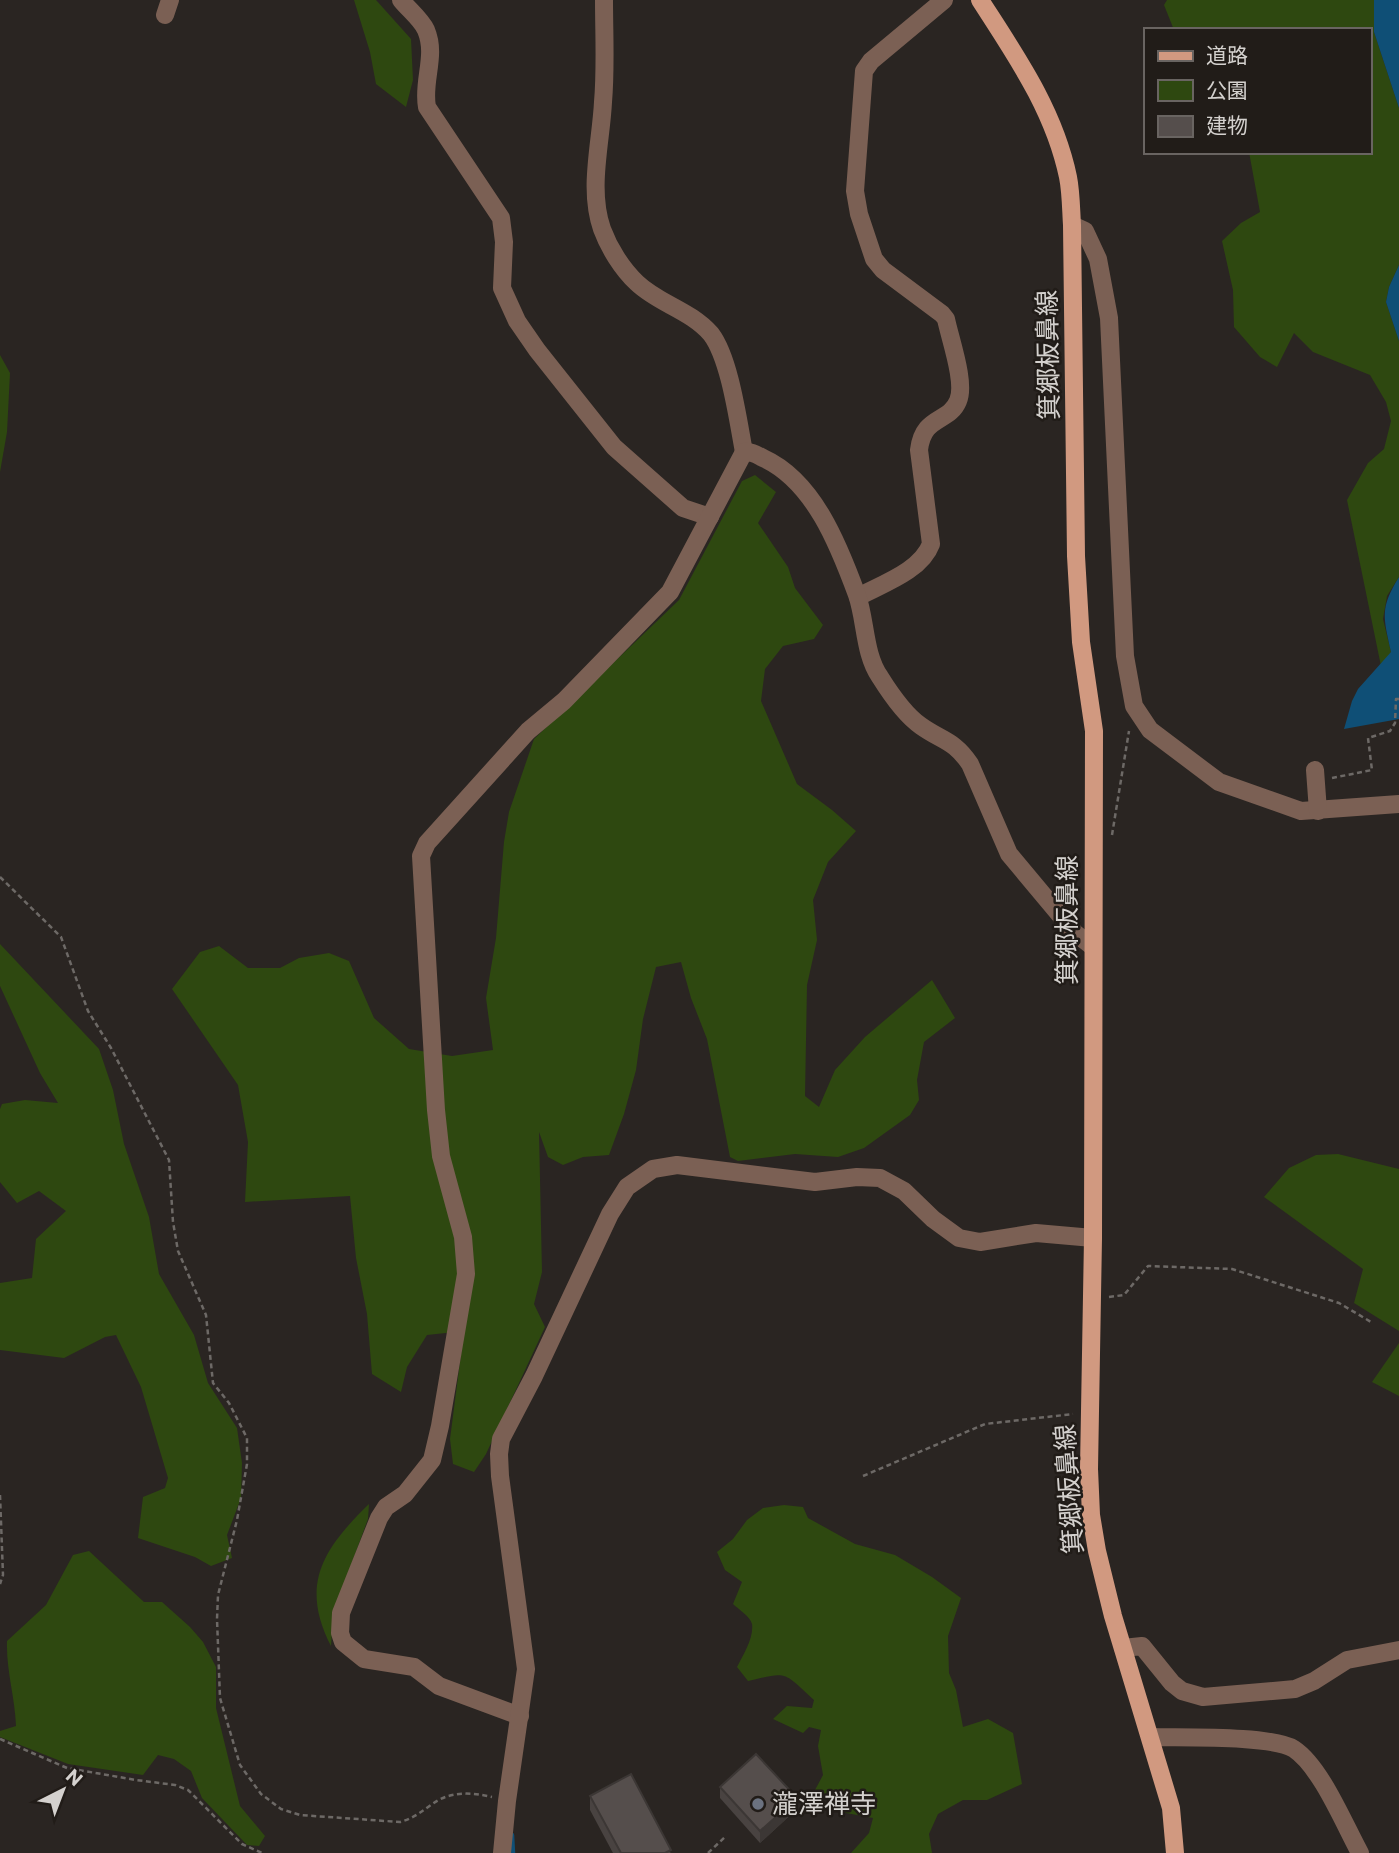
<svg xmlns="http://www.w3.org/2000/svg" width="1399" height="1853" viewBox="0 0 1399 1853" font-family="Commissioner,'Noto Sans JP',sans-serif">
<style>
.green{fill:#2e4810}
.water{fill:#0f4f76}
.lines{fill:none;stroke-linecap:round;stroke-linejoin:round}
.stream{stroke:#0f4f76;stroke-width:4.5}
.path{stroke:#6d6966;stroke-width:2.5;stroke-dasharray:5 3.5;stroke-linecap:butt}
.minor{stroke:#7b6054;stroke-width:18}
.major{stroke:#d19980;stroke-width:18}
.wall{fill:#494341}
.shaded-wall{fill:#3c3735}
.building{fill:#554e4c;stroke:#3c3735;stroke-width:2}
.worship-dot{fill:#6b7280;stroke:#211c18;stroke-width:2.5}
.labels{text-anchor:middle;stroke-width:5;stroke-linejoin:round;paint-order:stroke}
.street-label{font-size:26px;fill:#d4d1ce;stroke:#211c18}
.poi-label{font-size:26px;fill:#d4d1ce;stroke:#211c18;text-anchor:start}
</style>
<rect width="100%" height="100%" fill="#2a2522"/>
<!-- green -->
<g class="green">
<path d="M354 0H376L411 39 413 80 406 107 376 84 370 52Z"/>
<path d="M1167 0H1374V32L1399 108V265L1389 287 1386 302 1399 341V577L1387 596 1383 619 1391 652 1382 671 1347 500 1368 463 1384 449 1391 421 1386 402 1370 375 1313 352 1294 333 1277 367 1260 357 1234 327 1233 290 1222 241 1241 223 1260 212 1249 152H1369V30H1174L1164 5Z"/>
<path d="M0 355 10 373 7 432 0 472Z"/>
<path d="M755 475 776 492 758 523 788 567 795 588 823 625 814 639 783 646 765 669 761 701 797 784 832 810 856 831 828 862 813 900 817 940 807 985 805 1096 819 1107 835 1070 865 1037 932 980 955 1018 924 1042 917 1080 919 1100 910 1115 864 1148 838 1157 795 1154 738 1161 730 1157 707 1039 691 998 681 962 656 967 643 1019 636 1070 624 1114 609 1155 583 1157 563 1165 548 1157 539 1132 542 1272 534 1304 545 1327 486 1454 474 1472 453 1464 450 1439 464 1331 427 1335 407 1367 401 1392 372 1374 367 1314 356 1258 350 1196 245 1202 248 1142 238 1085 172 989 200 952 219 946 248 968H280L299 958 329 953 349 961 374 1018 409 1049 452 1056 493 1050 486 998 496 938 504 842 509 812 534 739 679 600 742 481Z"/>
<path d="M0 944 99 1049 113 1090 124 1144 149 1217 159 1274 194 1335 208 1383 237 1428 242 1463 241 1498 227 1535 232 1558 211 1566 195 1557 138 1538 143 1497 165 1488 168 1478 141 1387 116 1335 105 1337 64 1358 0 1350V1283L32 1278 36 1239 66 1211 39 1191 17 1203 0 1182V1109L2 1104 25 1100 58 1103 40 1073 0 986Z"/>
<path d="M1338 1154 1399 1169V1331L1354 1303 1363 1269 1264 1197 1289 1168 1316 1155Z"/>
<path d="M1399 1343V1396L1372 1382Z"/>
<path d="M369 1504 368 1519 333 1614 331 1646C299 1584 324 1548 369 1504Z"/>
<path d="M784 1505 803 1507 808 1518 855 1544 895 1555 932 1577 961 1598 948 1636 949 1673 956 1690 963 1727 988 1719 1013 1733 1022 1784 987 1800H963L938 1814 929 1834 932 1853H851L869 1833 873 1818 841 1812 815 1790 823 1775 818 1746 821 1730 809 1727 803 1733 773 1719 787 1706 812 1708 814 1700C783 1672 789 1671 748 1681L737 1667C743 1655 754 1638 752 1624 750 1616 738 1609 733 1604L742 1582 725 1570 717 1552 733 1539 747 1520 763 1508Z"/>
<path d="M89 1551 144 1602H162L190 1627 203 1642 216 1667V1708L240 1806 265 1836 259 1846 247 1845 202 1798 191 1771 174 1759 158 1755 143 1775 68 1764 0 1737V1731L16 1726C15 1697 6 1670 7 1641L46 1605 73 1555Z"/>
</g>
<!-- water -->
<g class="water">
<path d="M1374 0H1399V108L1374 32Z"/>
<path d="M1399 265V341L1386 302 1389 287Z"/>
<path d="M1399 577V719L1344 729 1352 701 1358 689 1391 652C1384 618 1379 609 1399 577Z"/>
</g>
<g class="lines">
<!-- stream -->
<path class="stream" d="M512 1835 513 1853"/>
<!-- path -->
<g class="path">
<path d="M1332 778 1372 770 1368 738 1390 731 1395 723 1396 699H1399"/>
<path d="M1112 835 1129 731"/>
<path d="M0 877 61 937 88 1011 111 1048 169 1160 173 1222 178 1251 206 1315 213 1383 229 1403 247 1438V1464L237 1520 218 1595 217 1619 220 1698 240 1765 261 1794 281 1809 300 1815 400 1822C412 1819 421 1812 431 1805 449 1791 470 1792 492 1797"/>
<path d="M1109 1297 1124 1295 1148 1266 1232 1269 1339 1303 1371 1322"/>
<path d="M863 1476 985 1424 1073 1414"/>
<path d="M0 1495 3 1575 0 1584"/>
<path d="M0 1739 67 1768 136 1780 175 1785 188 1790 242 1844 262 1853"/>
<path d="M708 1853 725 1837"/>
</g>
<!-- minor -->
<g class="minor">
<path d="M401 0C408 9 421 19 426 30 437 56 422 81 427 107L501 218 504 242 502 288 517 321 537 350 614 447 683 508 710 517"/>
<path d="M604 0C604 34 606 68 603 102 601 143 588 189 602 229 609 248 622 269 637 283 659 304 690 310 711 334 730 359 738 421 744 452"/>
<path d="M165 15 170 0"/>
<path d="M1072 225 1085 231 1098 259 1109 318 1125 656 1134 706 1150 730 1219 782 1301 811 1399 804"/>
<path d="M858 597C882 584 921 571 931 544L919 450C923 415 949 423 958 401 966 383 950 339 946 319L942 314 883 270 874 259 859 214 855 191 864 71 871 61 944 0"/>
<path d="M1315 770 1318 811"/>
<path d="M1123 1648 1142 1646 1172 1683 1182 1691 1203 1697 1295 1689 1314 1681 1347 1660 1399 1650"/>
<path d="M520 1716 439 1686 414 1667 364 1659 343 1642 340 1633 341 1613 379 1518 386 1507 405 1494 432 1460 440 1426 466 1274 463 1237 441 1156 436 1110 421 856 427 843 528 731 564 701 670 592 744 452C751 451 757 455 763 458 814 481 839 546 857 595 866 621 864 654 880 677 890 693 905 715 921 726 942 741 954 740 970 764L1009 854 1075 933 1093 947"/>
<path d="M1151 1737C1181 1738 1272 1735 1294 1749 1321 1767 1344 1824 1360 1853"/>
<path d="M502 1853 507 1801 526 1669 500 1476 499 1454 501 1439 534 1376 610 1214 627 1187 653 1169 677 1165 815 1182 857 1177 880 1178 904 1191 933 1219 959 1238 980 1242 1036 1233 1093 1238"/>
</g>
<!-- major -->
<path class="major" d="M980 0C1016 56 1054 110 1068 177 1071 192 1071 209 1072 225L1076 556 1081 642 1094 731 1093 1238 1089 1469 1091 1515 1097 1551 1113 1616 1171 1808 1175 1853"/>
</g>
<!-- wall -->
<g class="wall">
<path d="M720 1787 797 1809 760 1843 720 1798Z"/>
<path d="M590 1796 671 1853H613L590 1810Z"/>
</g>
<!-- shaded-wall -->
<path class="shaded-wall" d="M797 1798V1809L760 1843V1831Z"/>
<!-- building -->
<g class="building">
<path d="M756 1754 797 1798 760 1831 720 1787Z"/>
<path d="M631 1774 671 1850 665 1853H621L590 1796Z"/>
</g>
<!-- markers -->
<circle class="worship-dot" cx="758" cy="1804" r="7"/>
<g class="labels">
<!-- street labels -->
<g class="street-label">
<text transform="translate(1048 355) rotate(-91)" y="9">箕郷板鼻線</text>
<text transform="translate(1067 920) rotate(-90)" y="9">箕郷板鼻線</text>
<text transform="translate(1069 1489) rotate(-94)" y="9">箕郷板鼻線</text>
</g>
<!-- poi labels -->
<g class="poi-label">
<text x="772" y="1813">瀧澤禅寺</text>
</g>
</g>
<!-- legend -->
<rect x="1144" y="28" width="228" height="126" fill="#211c18" stroke="#696461" stroke-width="2"/>
<rect x="1158" y="51" width="35" height="10" fill="#d19980" stroke="#696461" stroke-width="2"/>
<text x="1206" y="63" font-size="21" fill="#d4d1ce">道路</text>
<rect x="1158" y="80" width="35" height="21" fill="#2e4810" stroke="#696461" stroke-width="2"/>
<text x="1206" y="98" font-size="21" fill="#d4d1ce">公園</text>
<rect x="1158" y="116" width="35" height="21" fill="#554e4c" stroke="#696461" stroke-width="2"/>
<text x="1206" y="133" font-size="21" fill="#d4d1ce">建物</text>
<!-- north arrow -->
<g transform="translate(63 1790) rotate(42)" stroke="#211c18" stroke-width="5" paint-order="stroke">
<path d="M0-5L12 26L0 18L-12 26Z" fill="#d4d1ce"/>
<text y="-10" font-size="19" font-weight="bold" text-anchor="middle" fill="#d4d1ce">N</text>
</g>
</svg>
